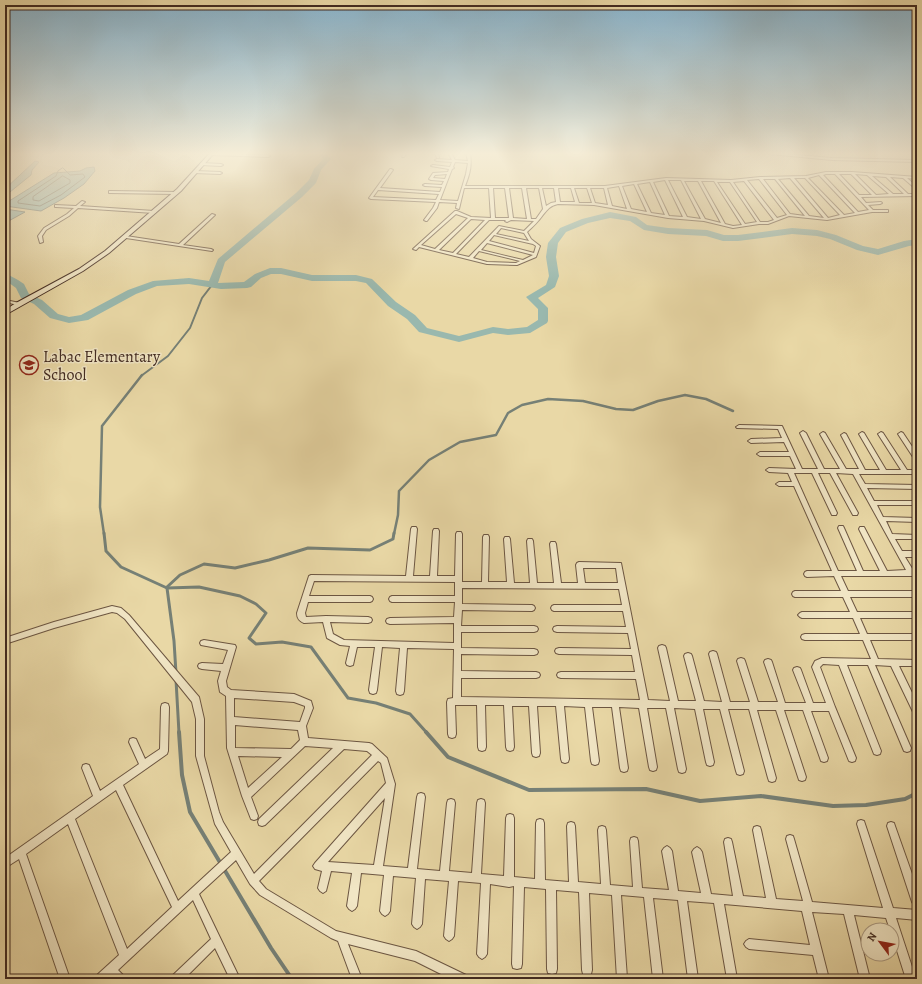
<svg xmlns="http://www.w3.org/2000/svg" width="922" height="984" viewBox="0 0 922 984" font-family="Alegreya,serif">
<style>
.water{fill:#99b8ae;stroke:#768076}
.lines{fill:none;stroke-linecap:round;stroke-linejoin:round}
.shore{stroke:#6e7268;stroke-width:1}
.stream-far3{stroke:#768076;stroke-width:2}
.stream-far2{stroke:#768076;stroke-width:2.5}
.stream-far1{stroke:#768076;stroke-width:3}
.stream{stroke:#768076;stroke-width:4}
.river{fill:#99b8ae;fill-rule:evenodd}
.street-casing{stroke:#6c5642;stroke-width:2}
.secondary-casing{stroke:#422b21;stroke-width:2}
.street{fill:#f1e6c5;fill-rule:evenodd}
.secondary{fill:#f1e6c5;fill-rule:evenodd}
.labels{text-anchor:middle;stroke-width:3;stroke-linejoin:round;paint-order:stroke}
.poi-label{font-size:16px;fill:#422b21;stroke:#f1e6c5;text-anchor:start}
</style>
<rect width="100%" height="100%" fill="#e9d8a6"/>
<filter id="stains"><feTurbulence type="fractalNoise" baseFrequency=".005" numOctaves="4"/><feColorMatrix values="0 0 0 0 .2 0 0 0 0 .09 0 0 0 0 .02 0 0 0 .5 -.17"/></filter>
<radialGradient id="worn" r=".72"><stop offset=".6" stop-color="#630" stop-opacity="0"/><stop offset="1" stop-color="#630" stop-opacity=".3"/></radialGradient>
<!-- water -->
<g class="water">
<path d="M35 161 39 162 32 170 31 175 5 196V189Z"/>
<path d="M94 167 95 171 84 184 64 198 41 211 5 206 6 203 54 173 80 171 86 168Z"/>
<path d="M5 209 25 212 5 223Z"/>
</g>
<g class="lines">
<!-- shore -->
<g class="shore">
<path d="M63 168 70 175 83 174 85 177 61 195 40 206 18 203V201L56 176 58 171Z"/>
<path d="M63 176 70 180V183L39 201 33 200V197Z"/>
</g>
<!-- stream-far3 -->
<path class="stream-far3" d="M141 376 168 356 190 328 202 298 212 285"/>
<!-- stream-far2 -->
<g class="stream-far2">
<path d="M104 534 100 507 102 426 142 375"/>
<path d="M394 534 398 515 399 491 429 460 460 442 496 435 508 413 522 405 548 399 583 401 616 409 633 410 658 401 685 395 706 399 733 411"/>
</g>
<!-- stream-far1 -->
<g class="stream-far1">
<path d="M104 533 106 551 121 567 167 588 199 587 240 596 256 604 266 613 249 638 256 644 282 642 311 647 348 698 376 703 410 714 427 733"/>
<path d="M167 587 180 575 204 564 235 568 269 560 308 548 370 550 393 539 394 533"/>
<path d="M167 588 174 641 176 673"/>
<path d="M176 680 179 733"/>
</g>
<!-- stream -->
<g class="stream">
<path d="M179 732 182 775 190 812 271 948 292 979"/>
<path d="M426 732 448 757 529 790 646 789 700 801 761 796 833 806 866 805 905 799 917 793"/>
</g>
<!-- river -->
<path class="river" d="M319 153H326L331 159 321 170 316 183 302 197 225 262 218 283 244 282 255 274 270 268H281L312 275H356L372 279 396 302 415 315 427 328 459 336 493 327 508 329 527 327 538 320V309L526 297 546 285 549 276 546 257 548 243 560 228 582 219 610 212 636 217 647 225 668 228 707 230 724 235H738L792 228 817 230 836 235 863 246 878 249 904 241 917 239V245L909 246 878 255 857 250 830 239 817 236 792 234 738 241H723L706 236 668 234 644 230 630 221 610 218 588 223 566 232 558 243 556 257 559 276 555 287 538 298 548 308V321L547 323 530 333 508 335 493 333 459 342 419 332 407 319 388 306 366 283 356 281H312L281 274H271L261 278 251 287 247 288 221 289 189 284 157 286 136 294 88 320 69 323 50 318 34 304 21 298 16 288 5 280V273L18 280 24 284 29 294 42 300 58 314 69 317 81 315 128 290 153 281 189 278 209 281 218 259 296 193 309 180 314 169 323 159Z"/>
<!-- street casing -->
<g class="street-casing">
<g id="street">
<path d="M210 153 268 155 270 156 268 157 209 155 208 154Z"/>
<path d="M404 153H407L404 157H402Z"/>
<path d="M435 153H438L439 158H437Z"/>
<path d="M448 153H451L455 160 468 161 466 153H470C472 165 470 174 465 186H605L666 178 731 180 760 177 806 176 826 172H852L917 177V179L907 178 917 187V190L903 178 890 177 908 194H917V196L861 197 866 203 881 202 882 203 880 204 868 205 873 210H888V212H872L827 220 789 216 768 224H759L733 228 704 221 668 218 594 205 558 204C548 206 545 213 539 220 535 225 531 228 527 232L531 239 540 246 536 257 517 265 487 264 419 247 416 250 413 249 455 211H457L471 217 491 218 489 188H464L459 209 456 208 457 203 439 202 437 208 427 221H426L424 220 433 208 436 202 371 199 369 198 390 169H391L393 170 380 188 440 192 442 187 425 186 423 185 425 184 442 185 444 181 431 180 429 179 433 173 448 172 449 169 431 166 433 165 450 167 452 162 437 161 435 160 437 159 452 160ZM455 162 468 163 466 174 458 201 440 200 452 169 454 168 453 167ZM447 174 445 179 433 178 435 175ZM826 174H835L869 210 858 212 823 175ZM839 174H851L872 195H859ZM855 174 867 175 889 194 876 195ZM819 175 855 213 844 215 808 178ZM872 176 886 177 904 194H893ZM790 178 824 218 809 216 778 179ZM794 178H805L840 215 828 218ZM759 179 787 215 777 218 747 180ZM763 179H775L805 216 790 214ZM665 180 683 217 669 216 653 182ZM668 180H681L701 219 687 217ZM684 181H698L721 223 705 219ZM701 181H714L742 225 733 226 725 224ZM744 181 774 220 768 222H760L733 182ZM650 182 665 215 651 213 637 184ZM717 182H730L757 222 745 224ZM634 184 647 212 631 209 622 186ZM619 186 627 209 612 206 607 188ZM493 188H505L509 218H495ZM509 188H522L527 219 513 218ZM526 188H539L543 209 536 219H531ZM542 188H554L556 202 551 203 546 206ZM558 188H571L575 202H560ZM574 188H587L592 203H579ZM590 188H604L608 205 595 203ZM378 190 439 194 436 200 373 197ZM456 214 468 218 435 249 421 245ZM471 219 485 220 453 253 439 250ZM489 220H506L505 221 507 222 511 220 534 221 524 231 499 226 469 257 456 254ZM501 228 524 233 529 241 496 234ZM494 235 533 244 536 246 534 253 489 241ZM487 243 533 255 523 260 481 250ZM479 251 520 261 516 263 487 262 473 258Z"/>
<path d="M768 153H775L832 158 917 160V162L832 160 770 154Z"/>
<path d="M202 163 221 164 223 165 221 166 201 165 200 164Z"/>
<path d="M195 171 220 172 222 173 220 174 194 173 193 172Z"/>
<path d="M110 191 175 192 177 193 175 194 109 193V191Z"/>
<path d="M82 201 85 202 80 206 154 211 156 212 154 213 78 208 69 216 46 230 42 236 43 242 40 243 38 236 44 228 67 214 74 208 56 207H55V205L76 206Z"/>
<path d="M212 214 215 215 183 245 211 249 213 250 212 251 126 238 124 237 126 236 179 244Z"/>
<path d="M5 300 20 303V304L18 305 5 302Z"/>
<path d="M739 425 782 426 802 469H818L800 433 803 431 806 433 824 469H840L820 434 823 432 825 433 846 469H859L841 435 844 433 846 434 865 470H880L859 434 862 432 864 433 886 470H901L878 434 881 432 883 433 907 470H917V474H859L865 484 917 485V489L867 488 874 501H917V505H877L883 517 917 518V522L886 521 892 534 917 535V539H895L902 551H917V557H905L913 570H917V576H841L848 591H917V597H850L857 612H917V618H860L867 634H917V640H870L878 659 917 660V666H899L917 703V715L914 714 891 666 875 665 911 748 910 751 907 752 904 751 868 665H847L881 751 880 754 877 755 874 754 839 665 823 664 820 667 835 707 856 758 855 761 852 762 849 761 829 711H811L828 758 827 761 824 762 821 761 820 758 803 710H784L806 777 805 780 802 781 799 780 798 777 776 710H757L776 778 775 781 772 782 769 781 768 778 749 709H728L744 771 743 774 740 775 737 774 736 771 720 709H703L714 762 713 765 710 766 707 765 706 762 695 709 674 708 686 769 685 772 682 773 679 772 678 769 666 708H647L657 767 656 770 653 771 650 770 649 767 639 708 619 707 628 768 627 771 624 772 621 771 620 768 612 707H592L599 761 598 764 595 765 592 764 591 761 585 707 564 706 569 759 568 762 565 763 562 762 561 759 556 706H537L540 753 539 756 536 757 533 756 532 753 529 706H512L514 747 513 750 510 751 507 750 506 747 504 705H485L486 747 485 750 482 751 479 750 478 747 477 705H455L456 734 455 737 452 738 449 737 448 734 447 702 448 699 453 698 454 649 407 648 404 691 403 694 400 695 397 694 396 691 400 648 382 647 377 690 376 693 373 694 370 693 369 690 375 647H357L353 665 350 666 347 665 346 663 350 646 340 645 327 638 323 622 304 623C299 621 297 618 297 613L309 576 311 575 406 576 411 529 412 527H416L417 529 413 576H430L433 531 434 529H438L439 531 437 576H455L456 534 457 532H461L462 534V582H482L483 537 484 535H488L489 537 488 582H507L504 539 505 537H509L510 539 514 583H530L527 541 528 539H532L533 541 537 583H554L550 544 551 542H555L556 544 561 583H578L576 565 577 563 579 562 621 563 648 700 670 701 658 648 659 646 662 645 665 646 666 648 678 701H696L684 656 685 654 688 653 691 654 692 656 704 701 722 702 709 654 710 652 713 651 716 652 717 654 730 702H750L737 661 738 659 741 658 744 659 745 661 758 702H778L764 662 765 660 768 659 771 660 772 662 785 703H806L793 670 794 668 797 667 800 668 801 670 813 703H826L812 667 815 661 822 658 871 659 863 640H805L802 639 801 637 802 635 805 634H860L853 618H802L800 617 798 615 800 613 802 612H850L843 597H795L793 596 792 594 793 592 795 591H841L834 576 807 577 805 576 804 574 805 572 807 571H832L794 486H779L776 484 779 482H792L788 473 769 472 766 470 769 468 796 469 790 456H760L757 454 760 452H789L784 442 751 443 748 441 751 439 782 438 778 429 737 428 736 427ZM794 473H812L831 513 832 515H836L837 513 818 473H830L853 515H857L858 513 836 473 853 474 906 570 887 571 864 527H860L859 529 880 571H863L844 528 843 526H839L838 528 857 571H838ZM583 568H616L618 583H585ZM314 581 455 582V596H392L390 597 389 599 390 601 392 602H455L454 617 390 618 387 619 386 621 387 623 390 624 454 623V643L344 640 333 634 330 622 368 623 371 622 372 620 371 618 368 617 326 616 306 617 305 613 308 602H370L372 601 373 599 372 597 370 596H309ZM462 588 619 589 622 605H554L552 606 551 608 552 610 554 611H623L626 627 557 626 554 627 553 629 554 631 557 632 628 633 631 649 559 648 556 649 555 651 556 653 559 654 632 655 635 672H561L558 673 557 675 558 677 561 678 636 679 640 700 461 697V678H536L539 677 540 675 539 673 536 672 461 671V654L534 655 537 654 538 652 537 650 534 649 461 648V632H534L537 631 538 629 537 627 534 626H461L462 610 532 611 534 610 535 608 534 606 532 605 462 604Z"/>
<path d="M901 432 903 433 917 454V461L915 460 898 434Z"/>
<path d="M112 606 121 608 129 615 199 697 204 719V756L219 812 223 822 254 874 372 755 367 751 344 749 265 825 262 826 259 825 258 822 259 819 333 748 305 746 251 797 258 816 257 819 254 820 251 819 242 796 227 748 226 696 220 692 218 681 221 671 202 669 199 668 198 666 199 664 202 663 223 664 228 650 201 645 200 643 201 641 204 640 235 645 236 647 226 681 227 687 231 690 294 694 311 701 313 708 306 726 308 738 369 743 372 744 387 758 395 784 383 866 408 868 417 797 418 794 421 793 424 794 425 797 417 869 440 871 447 803 448 800 451 799 454 800 455 803 449 871 472 873 477 803 478 800 481 799 484 800 485 803 481 874 504 876 506 818 507 815 510 814 513 815 514 818V877L535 879 536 823 537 820 540 819 543 820 544 823 545 880 569 882 567 826 568 823 571 822 574 823 575 826 578 882 601 884 598 830 599 827 602 826 605 827 606 830 610 885 633 887 630 841 631 838 634 837 637 838 638 841 642 888 669 890 662 851 664 848 667 846 670 848 672 851 678 891 701 893 692 852 694 849 697 847 700 849 702 852 711 894 733 896 724 842 725 839 728 838 731 839 732 842 743 896 766 898 753 830 754 827 757 826 760 827 761 830 776 899 803 901 786 839 787 836 790 835 793 836 794 839 812 902 883 908 857 824 858 821 861 820 864 821 893 908 917 910V920L896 918 916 979H906L892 935V930H890L886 918 854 915 870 979H860L844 914 812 912 829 979H819L813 955 749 949 746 947 744 944 746 941 749 939 810 945 802 911 724 904 737 979H727L714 903 687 901 698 979H688L678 900 653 898 663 979H653L644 897 621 895 627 978V979H617L612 895 589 893 592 970 591 974 587 975 583 974 582 970 579 892 556 890 557 969 556 973 552 974 548 973 547 969 546 889 524 887 522 964 521 968 517 969 513 968 512 964 514 886 509 887 490 884 487 954 485 957 482 959 479 957 477 954 481 883 458 881 454 936 452 939 449 941 446 939 444 936 449 881 425 879 422 924 420 927 417 929 414 927 412 924 416 878 393 876 390 911 388 914 385 916 382 914 380 911 384 875 361 873 357 906 355 909 352 911 349 909 347 906 352 873 331 871 326 891 323 893 320 891 318 888 322 871 315 869 313 866 315 863 386 783 381 763 378 761 259 881 266 889 336 931 416 951 466 975 467 979H451L415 961 348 944 362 979H352L338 941 331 938 260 895 250 884 236 860 199 894 240 979H230L215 948 184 979H172L173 975 211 939 193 900 118 970 123 975 124 979H112L111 977 108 979H96L97 975 119 955 68 824 26 854 70 979H60L19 859 5 868V858L93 796 82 768 83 765 86 764 89 765 100 791 139 764 129 742 130 739 133 738 136 739 145 759 160 749 161 707 162 704 165 703 168 704 169 707 168 751 167 754 123 785 178 901 231 852 215 824 196 756V719L192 702 125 619 117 613 112 612 54 628 5 644V638L54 622ZM234 698 294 702 305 706V708L300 722 234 717ZM235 725 298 730 300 740 291 749 235 748ZM238 756 282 757 248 788ZM116 790 172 907 127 949 75 819ZM385 798 374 865 328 862Z"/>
<path d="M891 822 894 823 895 826 917 888V907L914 905 912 902 887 826 888 823Z"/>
</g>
</g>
<!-- secondary casing -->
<g class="secondary-casing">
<path id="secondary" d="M210 153H214L181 191 109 253 83 271 5 315V310L16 303 79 269 105 251 177 189Z"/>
</g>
<!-- street -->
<use href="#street" class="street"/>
<!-- secondary -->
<use href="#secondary" class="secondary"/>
</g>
<!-- sky -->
<linearGradient id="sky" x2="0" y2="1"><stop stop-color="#88b6d1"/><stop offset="0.53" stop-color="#f5edd7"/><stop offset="1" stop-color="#f5edd7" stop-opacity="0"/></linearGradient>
<rect width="922" height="290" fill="url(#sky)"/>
<!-- icons -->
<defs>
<g id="school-ring" transform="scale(1)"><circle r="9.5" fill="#f1e6c5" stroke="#8f2418" stroke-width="1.5"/><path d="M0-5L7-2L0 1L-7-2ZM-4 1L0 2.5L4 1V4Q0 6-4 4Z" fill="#8f2418"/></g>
</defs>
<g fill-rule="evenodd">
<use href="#school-ring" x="29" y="365"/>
</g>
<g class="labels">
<!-- poi labels -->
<g class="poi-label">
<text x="43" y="362">Labac Elementary<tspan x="43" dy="18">School</tspan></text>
</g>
</g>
<!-- margin -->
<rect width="922" height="984" fill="none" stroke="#e9d8a6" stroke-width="20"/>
<rect x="6" y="6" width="910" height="972" fill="none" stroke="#422b21" stroke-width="2"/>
<rect x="10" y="10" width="902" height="964" fill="none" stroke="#422b21"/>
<!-- north arrow -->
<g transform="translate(880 942) rotate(302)"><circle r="19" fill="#f1e6c5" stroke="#ab9b83"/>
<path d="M0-3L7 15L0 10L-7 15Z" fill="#8f2418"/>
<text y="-6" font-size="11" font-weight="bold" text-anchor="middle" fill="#422b21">N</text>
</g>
<rect width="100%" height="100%" filter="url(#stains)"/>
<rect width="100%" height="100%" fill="url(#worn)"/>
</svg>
